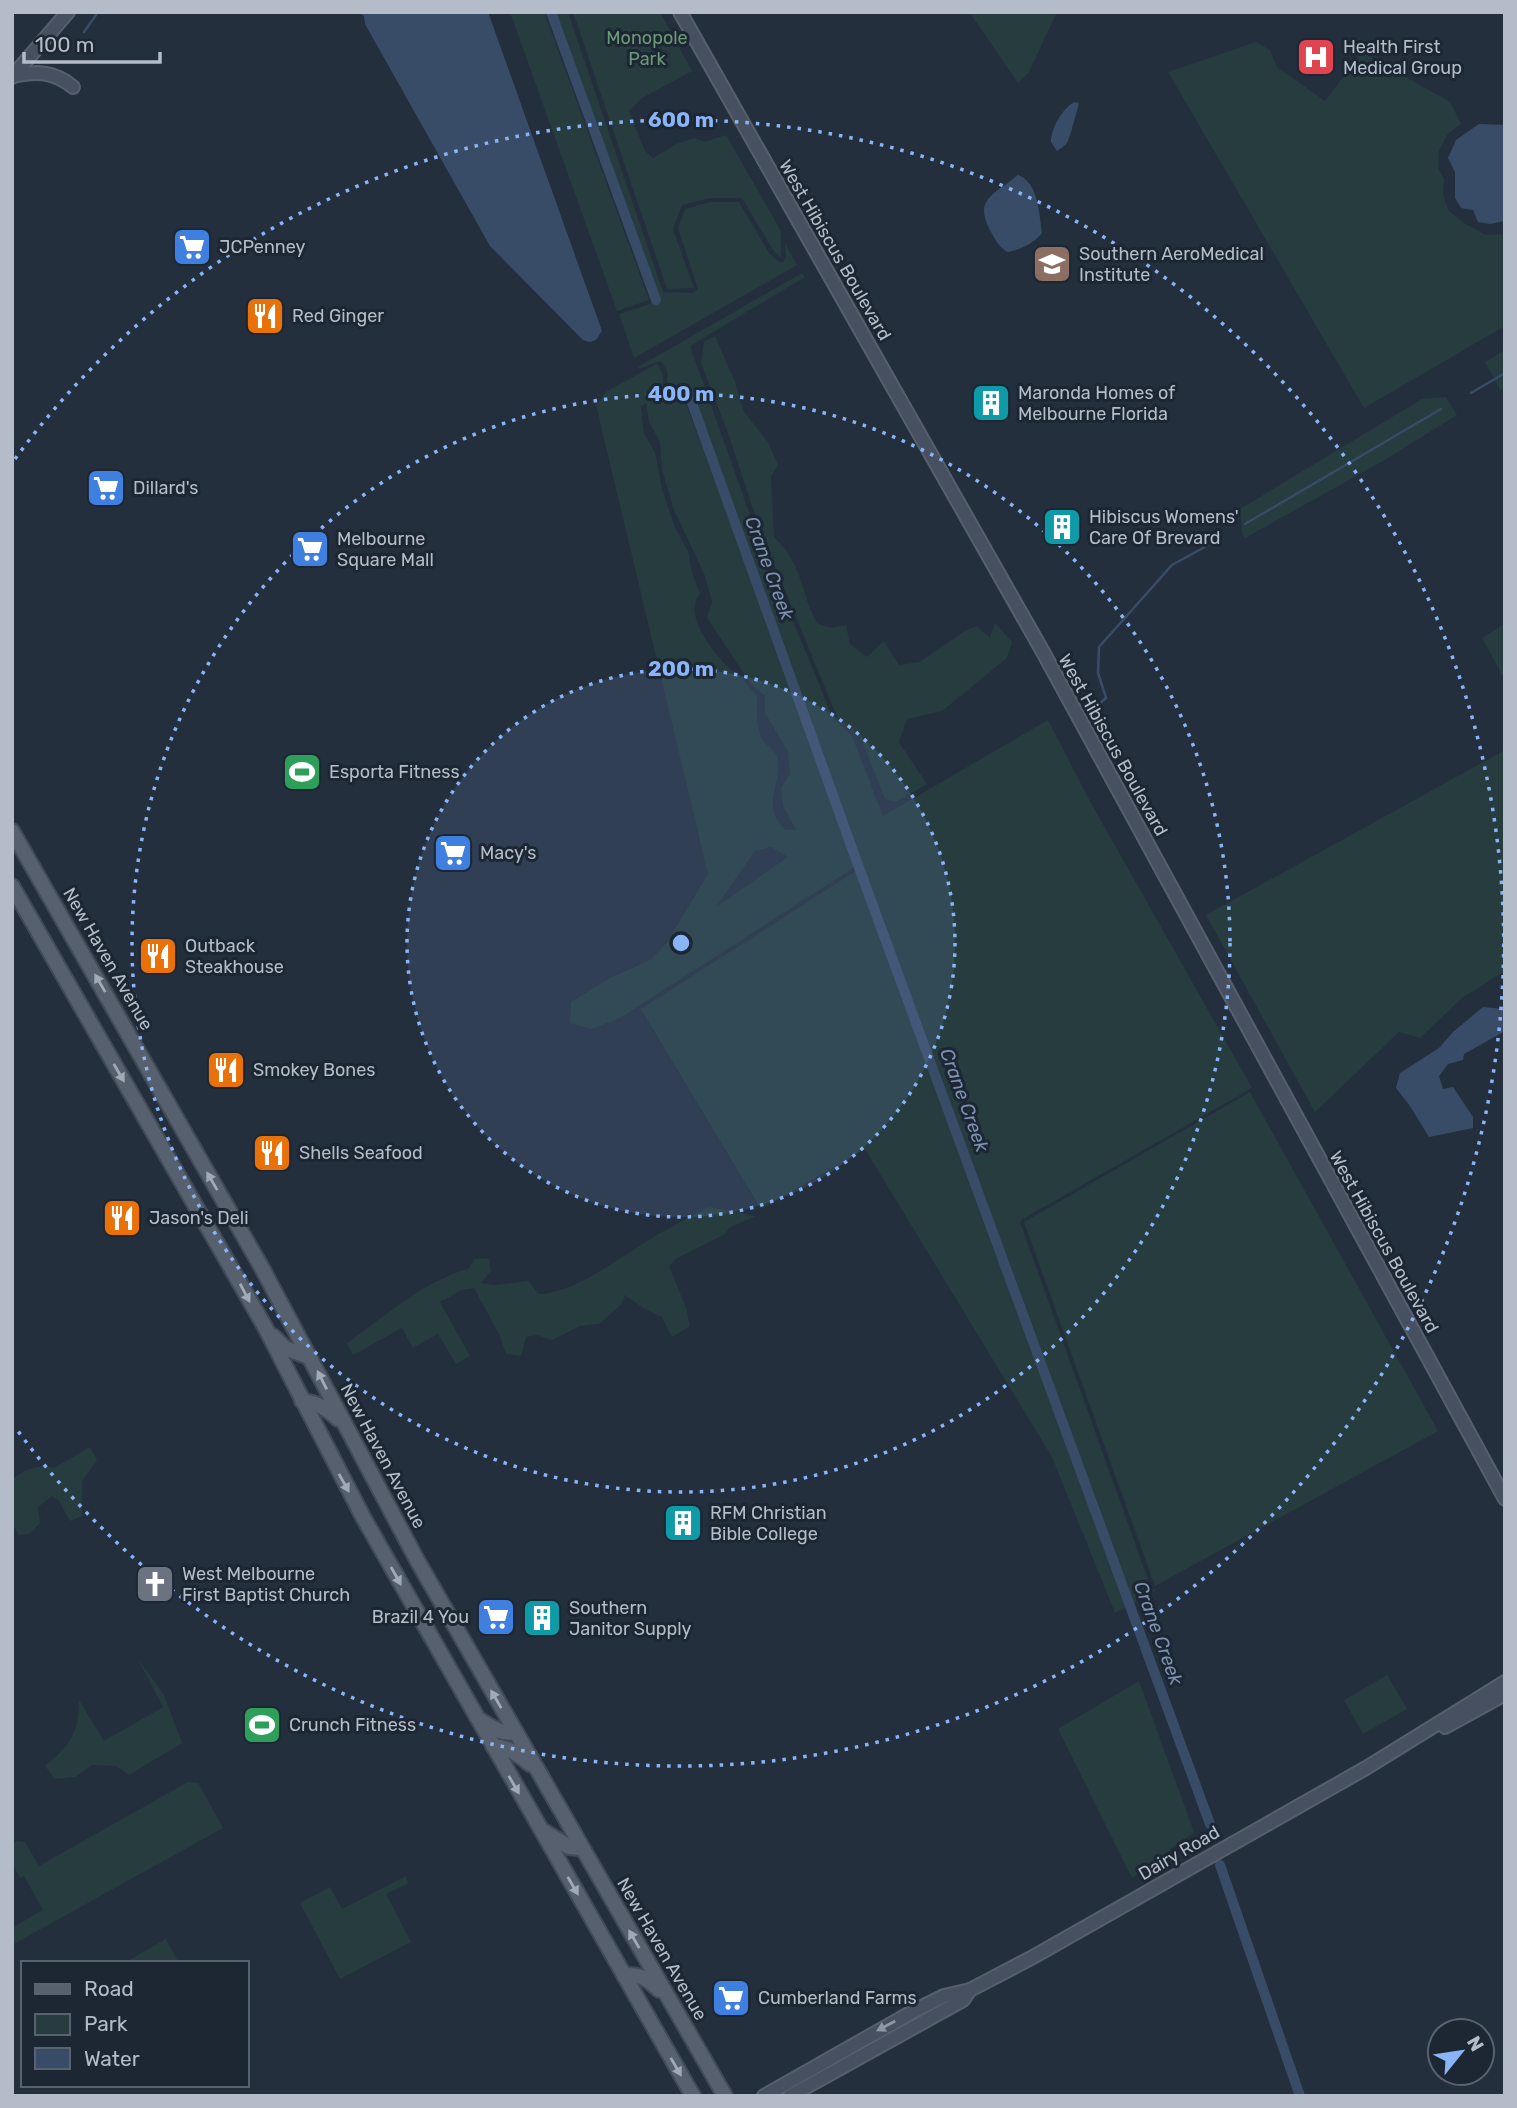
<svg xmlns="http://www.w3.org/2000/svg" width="1517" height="2108" viewBox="0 0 1517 2108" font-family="Rubik,sans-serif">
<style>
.green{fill:#263c3f;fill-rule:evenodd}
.water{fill:#394c67}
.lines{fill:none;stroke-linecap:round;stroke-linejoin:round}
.stream{stroke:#394c67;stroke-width:2.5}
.canal{stroke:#394c67;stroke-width:10}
.secondary-casing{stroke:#565f6c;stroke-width:16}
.primary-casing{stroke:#414a57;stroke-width:18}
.secondary{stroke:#465061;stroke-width:12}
.primary{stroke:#56606e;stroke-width:14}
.oneway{fill:#a1aab7}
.oneway2{fill:#8e96a5}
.ring{fill:none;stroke:#8ab4f8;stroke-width:3.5;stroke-dasharray:3.5 7}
.labels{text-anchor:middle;stroke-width:6;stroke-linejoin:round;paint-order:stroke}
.park-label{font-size:18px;fill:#6b9a76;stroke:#1d2633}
.poi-label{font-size:18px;fill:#b4bcc9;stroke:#1d2633;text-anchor:start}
.street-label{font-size:18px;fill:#b4bcc9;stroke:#1d2633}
.water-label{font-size:19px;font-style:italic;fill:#7c92b1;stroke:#1d2633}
.centre{fill:#8ab4f8;stroke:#1d2633;stroke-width:3.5}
.ring-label{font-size:21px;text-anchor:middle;font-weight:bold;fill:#8ab4f8;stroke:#1d2633;stroke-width:6;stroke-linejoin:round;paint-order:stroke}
</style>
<rect width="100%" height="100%" fill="#242f3e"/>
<!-- green -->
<g class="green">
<path d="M510 12H544L649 300 617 311Z"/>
<path d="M549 12H568L663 292 693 293 698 289 678 228 685 209 710 202H739L769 253 779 262H783L786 257 785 243 797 265 634 358 619 314 650 304 653 299Z"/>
<path d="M573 12H660L692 71 642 98 629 111 645 151 653 158 676 144 695 138 704 142 726 135 781 231V258L773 250 742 198H710L682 205 673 229 694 288 667 289Z"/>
<path d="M1057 12 1029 72 1018 83 970 13Z"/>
<path d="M1256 42 1270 50 1277 67 1325 101 1362 52 1450 102 1461 124 1447 135 1439 151 1438 168 1444 179 1443 194 1448 210 1464 223 1486 235 1505 234V326L1364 408 1168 72Z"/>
<path d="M802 273 805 277 690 346 755 529 833 718 852 736 883 816 1048 720 1091 803 1252 1088 1023 1219 1020 1222 1151 1588 1156 1590 1115 1613 1052 1457 865 1149 761 1209 641 1009 862 867 688 397 680 387 668 389 667 370 660 361 639 369 638 367Z"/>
<path d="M715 336 735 382 744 412 768 442 778 465 771 476 774 537C804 566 799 589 817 623L830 628 846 625 850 644 867 657 884 641 899 665 920 662 963 632 977 626 990 638 995 623 1012 642 1007 658 942 711 907 719 899 742 927 784 896 802 885 799 861 738 837 717 759 527 729 436 701 363 704 342Z"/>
<path d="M1505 350V387L1500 390 1485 362Z"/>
<path d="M657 364C665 374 665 384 660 395L678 391 684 398 858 865 620 1018 592 1029 570 1023 571 1002 610 978 650 960 666 944 708 874 596 405 607 391ZM646 403 649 422 660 442 662 470 674 510 705 576 712 602 707 618 751 684 765 696V713L788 752 790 774 781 788 783 806 796 830H785C761 804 780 790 778 762 778 752 772 751 766 744 755 732 757 711 757 696 751 690 748 685 743 679 740 674 734 673 730 669 714 654 682 615 700 594L692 572 688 551 675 528 662 489 655 452 644 434 641 407ZM771 847 788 857 716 907 755 851Z"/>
<path d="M1446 397 1457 415 1383 461 1245 538 1242 533 1240 509 1422 399Z"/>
<path d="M1505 624V680L1482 638Z"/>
<path d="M1505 750V971L1462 998 1420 1038 1399 1032 1315 1112 1206 915Z"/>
<path d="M1250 1092 1438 1431 1155 1586 1024 1222Z"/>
<path d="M709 1207 756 1216 729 1228 725 1234 677 1258 669 1266 686 1308 690 1326 672 1337 662 1317 643 1308 625 1295 621 1305 599 1324 580 1326 552 1340 537 1335 526 1337 521 1356 506 1354 500 1336 474 1288 462 1290 440 1302 470 1356 456 1364 438 1334 413 1348 402 1328 353 1355 347 1343C383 1318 425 1280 468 1269L475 1259 489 1258 491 1271 481 1283 494 1285 529 1281 538 1294C574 1295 629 1251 660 1233 676 1224 693 1216 709 1207Z"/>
<path d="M90 1447 97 1460 82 1481V1516L70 1521 59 1501 52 1496 38 1507 40 1523 30 1534 19 1535 12 1523V1479L26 1470 42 1466 54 1468Z"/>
<path d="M138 1659 164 1695 182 1743 129 1775 116 1766 92 1765 75 1777 55 1779 45 1766C69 1747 79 1733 79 1700L104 1741 163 1707Z"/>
<path d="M1387 1675 1407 1709 1363 1734 1344 1700Z"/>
<path d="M1139 1681 1194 1832 1132 1878 1058 1729Z"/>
<path d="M188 1782 198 1783 201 1788 223 1828 12 1945V1928L43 1910 24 1876 20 1878 12 1863V1843L17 1841 25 1842 39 1866Z"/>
<path d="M406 1876 408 1883 386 1894 411 1942 340 1979 300 1903 330 1887 342 1909Z"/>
<path d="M166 1939 179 1963H124Z"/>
</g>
<!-- water -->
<g class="water">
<path d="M358 12H488L602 331 596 340 590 342 583 340 490 246 365 24 364 16Z"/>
<path d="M1075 102 1079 103C1078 107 1069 141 1067 143 1064 147 1060 148 1057 151L1051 142C1051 128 1063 107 1075 102Z"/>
<path d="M1479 124 1505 125V221L1490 224 1478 222 1473 210 1461 208 1455 198V172L1448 158 1456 140Z"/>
<path d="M1018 175C1039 183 1039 214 1042 233 1036 242 1018 251 1007 252 998 246 995 239 990 230 973 198 996 194 1018 175Z"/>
<path d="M1483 1007 1503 1009 1505 1007V1031L1464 1054 1463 1060 1448 1064 1439 1076 1443 1089 1453 1087 1473 1117V1128L1429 1137 1410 1106 1396 1088 1400 1073 1439 1048 1453 1032Z"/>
</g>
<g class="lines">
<!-- stream -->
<g class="stream">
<path d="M84 32 98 12"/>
<path d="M1471 393 1505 373"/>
<path d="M1245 524 1441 409"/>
<path d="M1097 706 1106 698 1098 673 1099 647 1172 565 1221 538"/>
</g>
<!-- canal -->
<g class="canal">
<path d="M551 12 656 300"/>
<path d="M687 389 858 865 1210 1824"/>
<path d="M1220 1865 1300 2096"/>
</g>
<!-- secondary casing -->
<g class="secondary-casing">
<g id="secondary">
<path d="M680 12 1043 652 1505 1499"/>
<path d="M13 76C36 71 54 71 73 87"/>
<path d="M12 77 68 12"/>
<path d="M1445 1727 1505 1694"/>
<path d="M764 2096 914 2011 944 1996 970 1990 1033 1957 1366 1768 1505 1682"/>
<path d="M790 2096 963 2000 970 1990"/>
</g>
</g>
<!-- primary casing -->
<g class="primary-casing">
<g id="primary">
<path d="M12 831 262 1268 417 1560 725 2096"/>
<path d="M12 886 265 1327 363 1517 693 2096"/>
<path d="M273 1336 285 1348 309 1357"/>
<path d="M302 1401C318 1403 326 1408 338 1419"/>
<path d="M480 1720C492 1727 501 1735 515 1732"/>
<path d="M493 1746C509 1747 517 1754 530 1764"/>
<path d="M545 1832 569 1847 581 1848"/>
<path d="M624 1975C640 1974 648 1979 659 1990"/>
</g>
</g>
<!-- secondary -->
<use href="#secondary" class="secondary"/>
<!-- primary -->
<use href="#primary" class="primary"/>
</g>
<!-- one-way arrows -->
<defs><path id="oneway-solid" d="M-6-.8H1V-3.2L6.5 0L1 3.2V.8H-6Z" transform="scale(1.75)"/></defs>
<g class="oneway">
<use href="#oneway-solid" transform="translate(100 983) rotate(-120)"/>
<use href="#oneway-solid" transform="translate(119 1073) rotate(60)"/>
<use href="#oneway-solid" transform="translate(212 1181) rotate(-120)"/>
<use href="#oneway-solid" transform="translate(245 1293) rotate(62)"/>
<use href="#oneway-solid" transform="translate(322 1380) rotate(-117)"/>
<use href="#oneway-solid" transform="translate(344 1483) rotate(61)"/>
<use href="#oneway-solid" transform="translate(396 1576) rotate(61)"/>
<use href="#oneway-solid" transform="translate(496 1699) rotate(-120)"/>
<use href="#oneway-solid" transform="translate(514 1785) rotate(60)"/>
<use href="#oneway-solid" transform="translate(573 1886) rotate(60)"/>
<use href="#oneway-solid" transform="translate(634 1939) rotate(-120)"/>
<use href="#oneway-solid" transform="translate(676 2067) rotate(60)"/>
</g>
<use class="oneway2" href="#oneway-solid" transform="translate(886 2026) rotate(152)"/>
<!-- distance rings -->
<circle cx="681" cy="943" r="274" fill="#8ab4f8" fill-opacity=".12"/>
<g class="ring">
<circle cx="681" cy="943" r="274"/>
<circle cx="681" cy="943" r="549"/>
<path d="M15 459A823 823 0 1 1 15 1427"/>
</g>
<!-- icons -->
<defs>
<g id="hospital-square" transform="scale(2.0125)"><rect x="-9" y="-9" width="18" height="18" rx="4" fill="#e0444e" stroke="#1d2633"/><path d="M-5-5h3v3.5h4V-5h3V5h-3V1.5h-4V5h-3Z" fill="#fff"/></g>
<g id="supermarket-square" transform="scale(2.0125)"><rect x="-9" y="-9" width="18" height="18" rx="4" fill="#3f7fe0" stroke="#1d2633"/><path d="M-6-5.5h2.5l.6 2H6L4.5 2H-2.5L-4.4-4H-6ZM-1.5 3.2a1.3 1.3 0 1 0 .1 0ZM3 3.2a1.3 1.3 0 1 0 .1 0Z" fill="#fff"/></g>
<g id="university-square" transform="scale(2.0125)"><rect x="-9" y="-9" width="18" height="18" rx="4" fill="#8d6e63" stroke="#1d2633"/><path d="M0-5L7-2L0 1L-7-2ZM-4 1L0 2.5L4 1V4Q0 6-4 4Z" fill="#fff"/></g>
<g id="restaurant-square" transform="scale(2.0125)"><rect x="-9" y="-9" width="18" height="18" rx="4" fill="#e8710a" stroke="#1d2633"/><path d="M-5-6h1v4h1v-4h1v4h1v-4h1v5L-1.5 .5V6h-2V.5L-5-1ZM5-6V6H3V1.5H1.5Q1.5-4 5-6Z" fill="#fff"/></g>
<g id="building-square" transform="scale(2.0125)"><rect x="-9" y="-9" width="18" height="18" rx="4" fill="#0f9aa8" stroke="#1d2633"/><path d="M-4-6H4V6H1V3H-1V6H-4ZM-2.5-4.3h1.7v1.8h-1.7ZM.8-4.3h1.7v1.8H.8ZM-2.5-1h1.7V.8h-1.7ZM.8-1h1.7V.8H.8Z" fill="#fff"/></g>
<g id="stadium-square" transform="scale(2.0125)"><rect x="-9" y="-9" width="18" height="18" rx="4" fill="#2e9e5b" stroke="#1d2633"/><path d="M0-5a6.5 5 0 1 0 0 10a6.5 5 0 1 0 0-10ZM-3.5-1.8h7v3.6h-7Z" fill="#fff"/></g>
<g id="church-square" transform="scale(2.0125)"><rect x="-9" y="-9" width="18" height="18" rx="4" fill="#6b7280" stroke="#1d2633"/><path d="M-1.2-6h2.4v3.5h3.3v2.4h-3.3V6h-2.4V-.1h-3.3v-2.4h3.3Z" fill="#fff"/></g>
</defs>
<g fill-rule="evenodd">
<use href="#hospital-square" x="1316" y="57"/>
<use href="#supermarket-square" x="192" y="247"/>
<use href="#university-square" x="1052" y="264"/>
<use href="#restaurant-square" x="265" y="316"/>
<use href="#building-square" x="991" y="403"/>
<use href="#supermarket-square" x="106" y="488"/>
<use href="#building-square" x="1062" y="527"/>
<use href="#supermarket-square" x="310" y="549"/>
<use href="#stadium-square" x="302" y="772"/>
<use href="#supermarket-square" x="453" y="853"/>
<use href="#restaurant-square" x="158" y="956"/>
<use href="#restaurant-square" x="226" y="1070"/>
<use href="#restaurant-square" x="272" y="1153"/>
<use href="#restaurant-square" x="122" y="1218"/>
<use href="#building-square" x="683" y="1523"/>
<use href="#church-square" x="155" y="1584"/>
<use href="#supermarket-square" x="496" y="1617"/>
<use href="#building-square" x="542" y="1618"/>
<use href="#stadium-square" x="262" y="1725"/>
<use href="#supermarket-square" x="731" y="1998"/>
</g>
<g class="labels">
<!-- park labels -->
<g class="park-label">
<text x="647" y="44">Monopole<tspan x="647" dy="21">Park</tspan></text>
</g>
<!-- poi labels -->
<g class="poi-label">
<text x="1343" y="53">Health First<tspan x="1343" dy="21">Medical Group</tspan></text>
<text x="219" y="253">JCPenney</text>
<text x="1079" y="260">Southern AeroMedical<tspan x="1079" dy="21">Institute</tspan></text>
<text x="292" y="322">Red Ginger</text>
<text x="1018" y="399">Maronda Homes of<tspan x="1018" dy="21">Melbourne Florida</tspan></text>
<text x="133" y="494">Dillard's</text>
<text x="1089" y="523">Hibiscus Womens'<tspan x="1089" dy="21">Care Of Brevard</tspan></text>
<text x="337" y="545">Melbourne<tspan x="337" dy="21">Square Mall</tspan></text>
<text x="329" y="778">Esporta Fitness</text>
<text x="480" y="859">Macy's</text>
<text x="185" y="952">Outback<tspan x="185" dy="21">Steakhouse</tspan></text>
<text x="253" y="1076">Smokey Bones</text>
<text x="299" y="1159">Shells Seafood</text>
<text x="149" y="1224">Jason's Deli</text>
<text x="710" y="1519">RFM Christian<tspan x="710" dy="21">Bible College</tspan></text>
<text x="182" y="1580">West Melbourne<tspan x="182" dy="21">First Baptist Church</tspan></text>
<text x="569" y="1614">Southern<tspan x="569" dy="21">Janitor Supply</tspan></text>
<text x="469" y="1623" text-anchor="end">Brazil 4 You</text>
<text x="289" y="1731">Crunch Fitness</text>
<text x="758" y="2004">Cumberland Farms</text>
</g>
<!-- street labels -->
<g class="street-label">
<text transform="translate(835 250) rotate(60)" y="6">West Hibiscus Boulevard</text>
<text transform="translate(1113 745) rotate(61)" y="6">West Hibiscus Boulevard</text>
<text transform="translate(108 959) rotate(60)" y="6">New Haven Avenue</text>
<text transform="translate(1384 1242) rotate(61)" y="6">West Hibiscus Boulevard</text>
<text transform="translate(383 1456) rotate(62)" y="6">New Haven Avenue</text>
<text transform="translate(1179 1853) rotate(-30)" y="6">Dairy Road</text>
<text transform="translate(662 1949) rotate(60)" y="6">New Haven Avenue</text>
</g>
<!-- water labels -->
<g class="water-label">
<text transform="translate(770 568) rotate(70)" y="7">Crane Creek</text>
<text transform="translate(965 1100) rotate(70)" y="7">Crane Creek</text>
<text transform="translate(1159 1633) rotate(70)" y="7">Crane Creek</text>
</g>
</g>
<circle cx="681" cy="943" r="10" class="centre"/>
<g class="ring-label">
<text x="681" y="127">600 m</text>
<text x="681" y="401">400 m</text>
<text x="681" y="676">200 m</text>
</g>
<!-- border -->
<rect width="1517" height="2108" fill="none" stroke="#b4bcc9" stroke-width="28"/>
<!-- legend -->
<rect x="21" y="1961" width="228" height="126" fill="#1d2633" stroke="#59626f" stroke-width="2"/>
<rect x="35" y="1984" width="35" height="10" fill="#56606e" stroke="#59626f" stroke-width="2"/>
<text x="84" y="1996" font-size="21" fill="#b4bcc9">Road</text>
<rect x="35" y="2014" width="35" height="21" fill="#263c3f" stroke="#59626f" stroke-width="2"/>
<text x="84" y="2031" font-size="21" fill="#b4bcc9">Park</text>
<rect x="35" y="2048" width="35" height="21" fill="#394c67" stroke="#59626f" stroke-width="2"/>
<text x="84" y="2066" font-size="21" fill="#b4bcc9">Water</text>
<!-- north arrow -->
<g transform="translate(1461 2052) rotate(60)"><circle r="33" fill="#1d2633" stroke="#59626f" stroke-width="2"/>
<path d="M0-5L12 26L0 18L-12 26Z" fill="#8ab4f8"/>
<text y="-10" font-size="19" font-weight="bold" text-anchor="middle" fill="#b4bcc9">N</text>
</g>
<!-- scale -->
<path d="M24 52v10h136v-10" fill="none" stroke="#b4bcc9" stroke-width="3.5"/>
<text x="35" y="52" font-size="21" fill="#b4bcc9" stroke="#1d2633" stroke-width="5" paint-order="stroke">100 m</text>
</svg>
